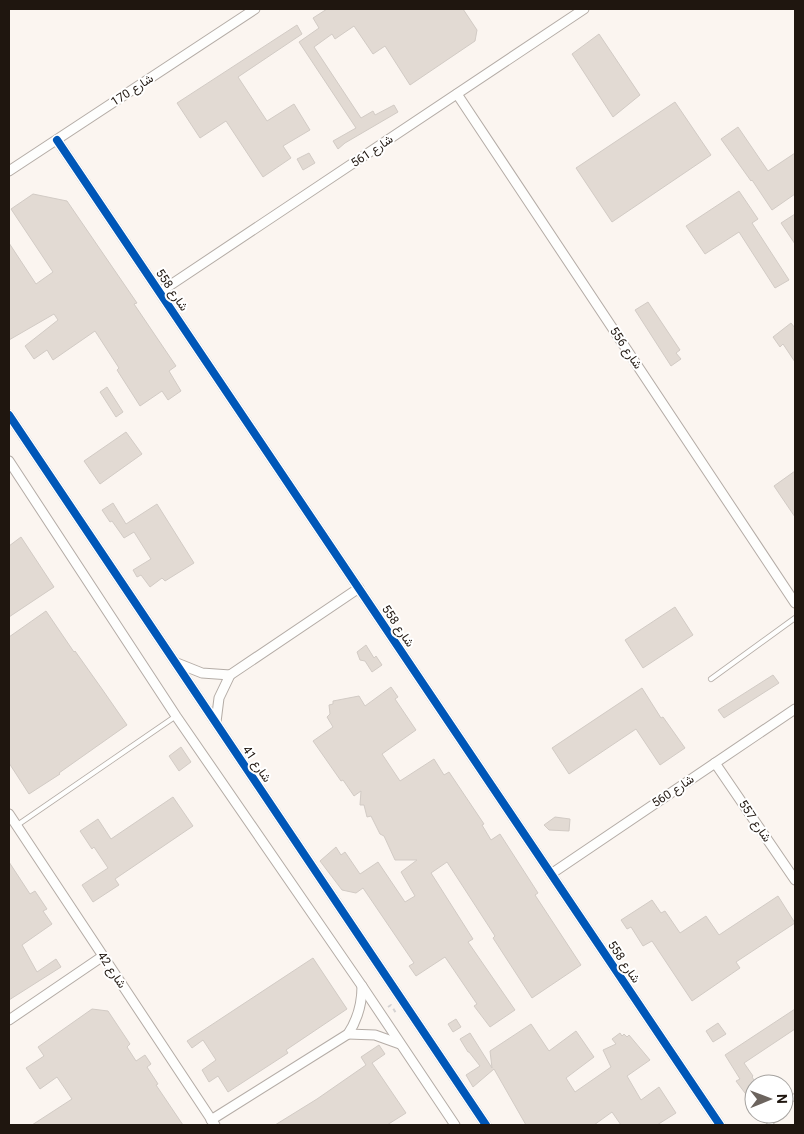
<svg xmlns="http://www.w3.org/2000/svg" width="804" height="1134" viewBox="0 0 804 1134" font-family="Georgia,Vazirmatn,serif">
<style>
.building{fill:#e2dad3;stroke:#d2cbc5}
.lines{fill:none;stroke-linecap:round;stroke-linejoin:round}
.lane-casing{stroke:#b4aca6;stroke-width:6}
.street-casing{stroke:#b4aca6;stroke-width:11}
.path{stroke:#d6d3d2;stroke-width:2;stroke-dasharray:4 4;stroke-linecap:butt}
.lane{stroke:#fefefd;stroke-width:4.5}
.street{stroke:#fefefd;stroke-width:9}
.cycleway-casing{stroke:#fff;stroke-width:11}
.cycleway{stroke:#0057b8;stroke-width:8}
.labels{text-anchor:middle;stroke-width:4;stroke-linejoin:round;paint-order:stroke}
.street-label{font-size:12px;fill:#1f160f;stroke:#fff}
</style>
<rect width="100%" height="100%" fill="#fbf5f0"/>
<!-- building -->
<g class="building">
<path d="M327 9H463L477 30 475 41 410 85 385 46 373 54 354 26 335 39 332 34 314 47 361 118 373 111 375 115 394 105 398 112 345 143 338 149 333 141 356 128 299 42 319 28 313 18Z"/>
<path d="M297 25 302 34 238 77 267 121 294 104 310 130 283 146 291 158 263 177 226 121 200 138 177 103Z"/>
<path d="M599 34 640 95 613 117 572 54Z"/>
<path d="M675 102 711 155 612 222 576 168Z"/>
<path d="M738 127 768 171 795 153V194L772 210 752 180 751 181 721 139Z"/>
<path d="M309 153 315 163 303 170 297 159Z"/>
<path d="M739 191 758 219 752 223 789 280 775 288 739 232 705 254 686 226Z"/>
<path d="M33 194 67 201 137 303 134 304 176 366 169 371 181 391 168 400 162 391 140 406 117 370 119 368 95 331 53 360 47 350 34 359 25 346 58 320 54 314 9 340V243L36 284 53 272 11 209Z"/>
<path d="M795 214V244L781 223Z"/>
<path d="M648 302 680 350 676 353 681 359 671 366 635 310Z"/>
<path d="M791 323 795 328V362L783 344 780 347 773 337Z"/>
<path d="M107 387 123 412 116 417 100 392Z"/>
<path d="M126 432 142 454 100 484 84 461Z"/>
<path d="M795 471V517L774 486Z"/>
<path d="M113 503 126 524 157 504 194 563 165 581 162 578 150 587 141 575 137 577 133 570 151 559 134 532 124 538 112 521 110 522 102 510Z"/>
<path d="M21 537 54 587 9 617V546Z"/>
<path d="M675 607 693 635 643 668 625 640Z"/>
<path d="M46 611 74 652 75 651 102 689 127 725 59 773 60 774 29 794 9 763V637Z"/>
<path d="M366 645 374 658 376 656 382 665 372 672 365 661 360 660 357 652Z"/>
<path d="M773 675 779 683 724 718 718 710Z"/>
<path d="M391 687 398 697 395 699 416 730 382 754 400 781 434 759 444 775 449 772 484 824 482 825 491 840 500 834 538 893 535 895 581 965 532 998 493 938 495 936 447 862 431 873 473 939 468 942 515 1010 490 1027 474 1006 477 1004 445 957 416 976 409 966 414 963 363 888 356 893 342 890 320 861 336 847 341 855 345 852 360 874 378 862 405 902 415 896 401 872 417 860H395L384 836 380 834 371 816 367 817 364 805H360L361 791 354 796 343 780 341 781 313 741 333 727 327 717 330 714 329 705 333 704V701L359 696 365 706Z"/>
<path d="M642 688 661 718 663 717 685 748 660 765 636 729 569 774 552 748Z"/>
<path d="M181 747 191 762 179 771 169 756Z"/>
<path d="M173 797 193 826 115 879 119 885 93 902 82 885 108 868 94 847 92 849 80 831 98 819 111 839Z"/>
<path d="M555 817 570 819 569 831 549 830 544 825Z"/>
<path d="M9 862 30 894 35 891 47 909 43 911 52 924 22 945 37 972 56 959 61 967 9 1000Z"/>
<path d="M778 896 795 923 736 962 740 968 692 1001 652 941 643 946 631 927 627 929 621 920 652 900 661 913 665 911 680 933 706 916 719 935Z"/>
<path d="M313 958 347 1009 286 1050 288 1053 228 1092 218 1076 209 1082 202 1070 216 1060 203 1040 192 1048 187 1041Z"/>
<path d="M92 1009 108 1011 130 1044 127 1047 136 1061 145 1055 151 1064 147 1067 158 1084 156 1085 183 1125H32L72 1099 57 1077 40 1089 26 1068 44 1056 38 1047Z"/>
<path d="M795 1009V1029L744 1063 753 1076 752 1077 754 1080V1105L736 1081 740 1079 725 1055Z"/>
<path d="M456 1019 461 1027 453 1032 448 1024Z"/>
<path d="M718 1023 726 1034 713 1042 706 1031Z"/>
<path d="M531 1024 549 1051 576 1031 594 1057 566 1078 575 1092 611 1067 603 1050 616 1044 612 1039 620 1033 622 1036 624 1034 627 1037 629 1035 650 1060 627 1076 641 1100 659 1087 676 1113 657 1125H621L612 1112 594 1125H526L494 1069 473 1087 466 1075 480 1066 469 1052H468L460 1039 470 1033 492 1068 490 1051Z"/>
<path d="M379 1045 385 1054 372 1063 406 1113 387 1125H275L317 1099 366 1065 361 1057Z"/>
</g>
<g class="lines">
<!-- lane casing -->
<g class="lane-casing">
<g id="lane">
<path d="M711 679 795 618"/>
<path d="M16 826 176 716"/>
<path d="M784 1107 795 1096"/>
<path d="M769 1125 779 1114"/>
</g>
</g>
<!-- street casing -->
<g class="street-casing">
<g id="street">
<path d="M457 94 795 603"/>
<path d="M57 140 720 1125"/>
<path d="M9 171 255 9"/>
<path d="M160 292 584 9"/>
<path d="M9 415 486 1125"/>
<path d="M9 461 176 716 362 986 455 1125"/>
<path d="M177 663 202 673 230 675"/>
<path d="M216 722 219 698 230 675 359 588"/>
<path d="M715 763 795 880"/>
<path d="M9 814 215 1125"/>
<path d="M551 874 795 709"/>
<path d="M9 1020 103 956"/>
<path d="M348 1034 375 1035 400 1044"/>
<path d="M211 1120 348 1034C358 1019 362 1005 362 986"/>
</g>
</g>
<!-- path -->
<path class="path" d="M388 1007 391 1005 396 1013 398 1012"/>
<!-- lane -->
<use href="#lane" class="lane"/>
<!-- street -->
<use href="#street" class="street"/>
<!-- cycleway casing -->
<g class="cycleway-casing">
<g id="cycleway">
<path d="M57 140 720 1125"/>
<path d="M9 415 486 1125"/>
</g>
</g>
<!-- cycleway -->
<use href="#cycleway" class="cycleway"/>
</g>
<g class="labels">
<!-- street labels -->
<g class="street-label">
<text transform="translate(132 90) rotate(-33)" y="4">شارع 170</text>
<text transform="translate(372 151) rotate(-34)" y="4">شارع 561</text>
<text transform="translate(172 290) rotate(56)" y="4">شارع 558</text>
<text transform="translate(626 348) rotate(56)" y="4">شارع 556</text>
<text transform="translate(398 626) rotate(56)" y="4">شارع 558</text>
<text transform="translate(257 764) rotate(56)" y="4">شارع 41</text>
<text transform="translate(673 791) rotate(-34)" y="4">شارع 560</text>
<text transform="translate(755 821) rotate(56)" y="4">شارع 557</text>
<text transform="translate(624 962) rotate(56)" y="4">شارع 558</text>
<text transform="translate(112 970) rotate(56)" y="4">شارع 42</text>
</g>
</g>
<!-- border -->
<rect width="804" height="1134" fill="none" stroke="#1f160f" stroke-width="20"/>
<!-- north arrow -->
<g transform="translate(769 1099) rotate(89)"><circle r="24" fill="#ffffff" stroke="#a5a29f"/>
<path d="M0-4L9 19L0 12L-9 19Z" fill="#6c645e"/>
<text y="-8" font-size="14" font-weight="bold" text-anchor="middle" fill="#1f160f">N</text>
</g>
</svg>
